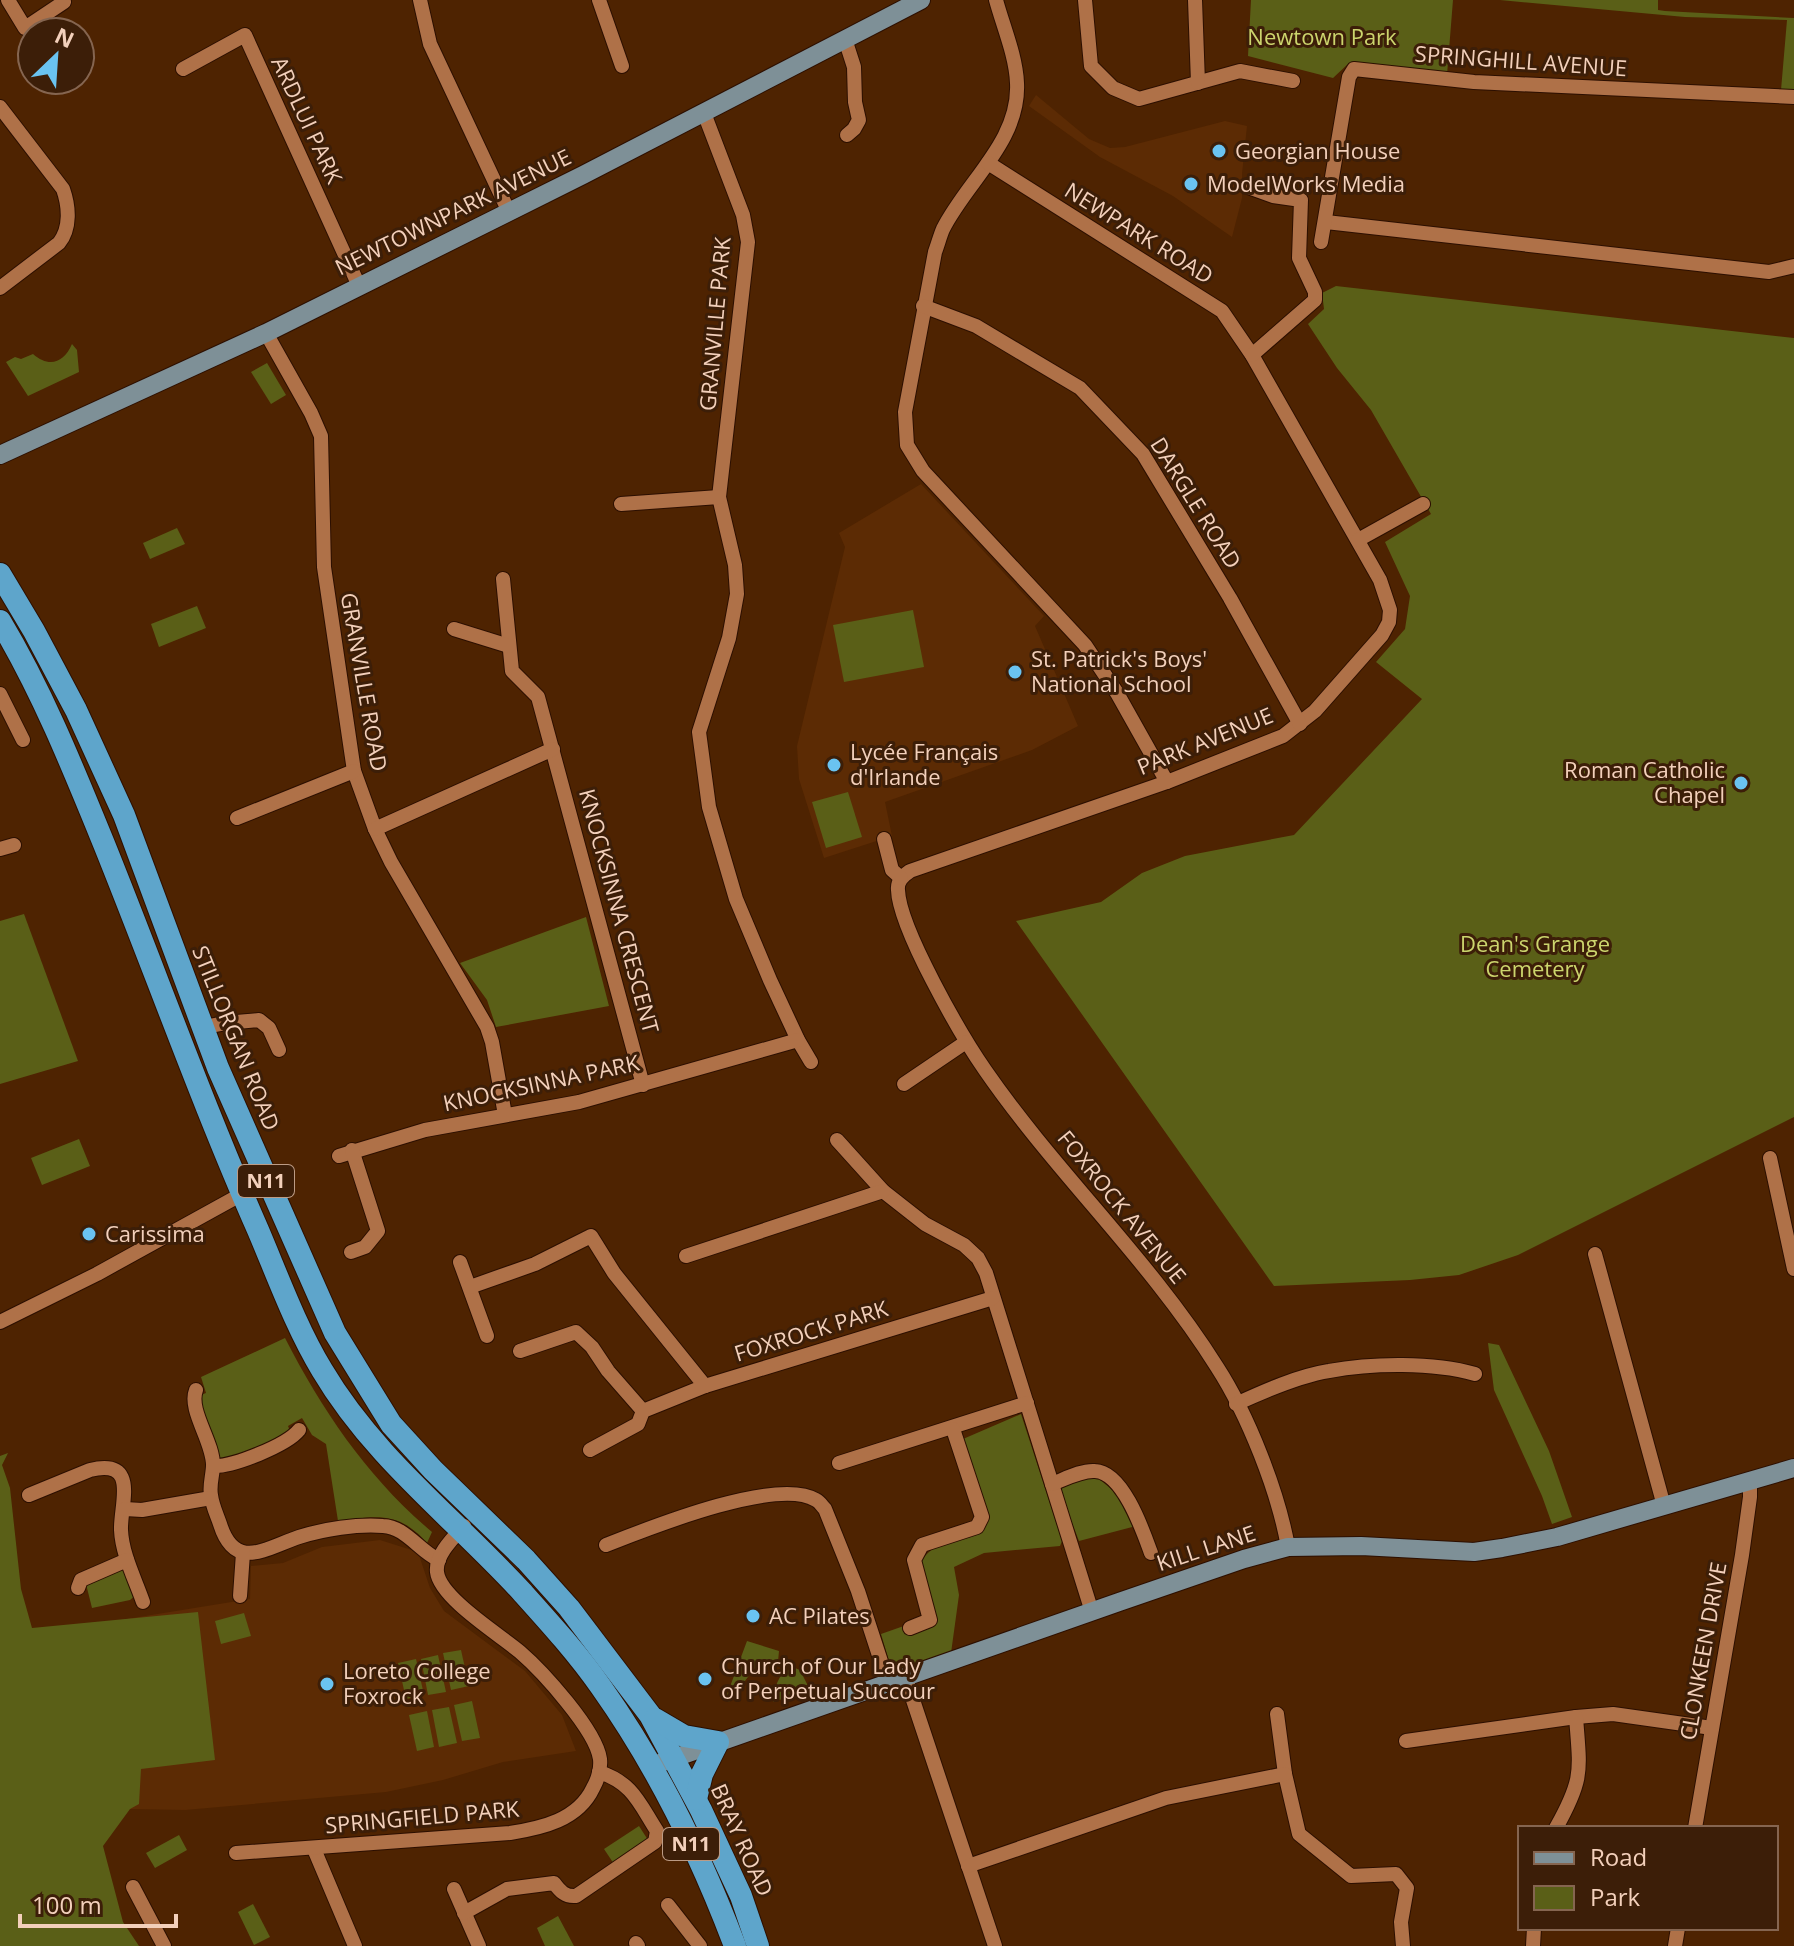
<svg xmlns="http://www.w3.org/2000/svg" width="1794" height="1946" viewBox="0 0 1794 1946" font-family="'Open Sans',sans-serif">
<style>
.built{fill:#5c2b04}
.green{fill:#5a5f17}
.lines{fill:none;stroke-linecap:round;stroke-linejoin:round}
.minor-casing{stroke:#2c0f00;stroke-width:16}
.major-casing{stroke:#2c0f00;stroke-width:20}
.highway-casing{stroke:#2c0f00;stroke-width:24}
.minor{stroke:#af7148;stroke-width:14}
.major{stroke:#7e9097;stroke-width:18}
.highway{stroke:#5ea5cb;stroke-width:22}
.poi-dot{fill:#6ac3f1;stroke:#3c1e08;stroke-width:3}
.labels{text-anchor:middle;stroke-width:6;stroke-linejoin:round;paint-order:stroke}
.shield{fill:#3c1e08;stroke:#bc9b85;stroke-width:2}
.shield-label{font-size:20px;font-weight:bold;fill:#f3d0bb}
.park-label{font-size:22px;fill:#ccd56d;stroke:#3c1e08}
.street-label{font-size:22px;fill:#f3d0bb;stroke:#3c1e08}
.poi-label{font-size:22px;fill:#f3d0bb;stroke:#3c1e08;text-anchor:start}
</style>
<rect width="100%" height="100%" fill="#4e2301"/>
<!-- built -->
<g class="built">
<path d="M1036 95 1089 139 1110 148 1125 147 1225 121 1247 126 1242 174V198L1232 237 1173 196 1100 157 1029 106Z"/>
<path d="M921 484 1044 616 1035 626 1078 726 1032 750 885 802 892 836 824 858 799 779 797 746 845 547 839 533Z"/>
<path d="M380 1540 418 1552 430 1588 444 1611 525 1671 562 1715 576 1751 503 1762 443 1780 386 1792 185 1810 130 1809 108 1622 250 1599 251 1566 283 1563 322 1547Z"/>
</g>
<!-- green -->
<g class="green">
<path d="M1251 0H1453L1447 75 1349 63 1333 78 1248 56Z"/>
<path d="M1500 0H1658V10L1665 11 1794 18V91L1781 90 1787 20 1685 17Z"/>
<path d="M1336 286 1794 338V1117L1518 1255 1459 1275 1410 1280 1274 1286 1016 921 1101 902 1142 873 1185 856 1294 835 1422 699 1376 662 1405 629 1410 596 1385 542 1431 514 1371 410 1337 368 1308 324 1324 309 1322 293Z"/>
<path d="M72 344 77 350 79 372 28 396 6 362 15 357 21 359 33 354C49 368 64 363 72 344Z"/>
<path d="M267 363 286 395 271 404 251 372Z"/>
<path d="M177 528 185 544 150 559 143 543Z"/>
<path d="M197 606 206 628 159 647 151 624Z"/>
<path d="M913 610 924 667 844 682 833 625Z"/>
<path d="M848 792 862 837 826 848 812 802Z"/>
<path d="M24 914 78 1061 0 1084V921Z"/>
<path d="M586 917 609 1006 496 1027 487 1000 460 963Z"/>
<path d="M79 1139 90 1166 42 1185 31 1158Z"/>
<path d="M285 1338C323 1412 368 1478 432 1532L427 1543C399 1511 377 1516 338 1521L326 1444 312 1435 302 1418 288 1426 290 1431 245 1457 219 1460 198 1396 206 1393 201 1377Z"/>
<path d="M1488 1343 1499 1345 1549 1451 1572 1517 1552 1524 1542 1496 1494 1390Z"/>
<path d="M1021 1414 1062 1541 1060 1546 984 1553 954 1567 959 1595 951 1653 892 1671 881 1634 935 1615 921 1562C932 1542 957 1539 978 1533L963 1439Z"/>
<path d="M8 1453 2 1465 10 1488 21 1589 32 1628 198 1612 215 1760 141 1769 139 1804 130 1809 103 1846 123 1922 139 1946H0V1456Z"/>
<path d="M1092 1473 1116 1493 1136 1526 1079 1541 1060 1492 1065 1483Z"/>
<path d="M122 1567 129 1572 136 1595 130 1600 92 1608 86 1584Z"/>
<path d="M244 1613 251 1636 221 1644 215 1621Z"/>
<path d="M747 1641 779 1651 778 1662 754 1669 729 1702 725 1700Z"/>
<path d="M461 1650 469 1686 451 1690 443 1653Z"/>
<path d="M438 1655 446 1692 428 1695 421 1659Z"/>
<path d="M416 1659 424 1695 406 1699 398 1663Z"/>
<path d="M795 1668 800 1670 810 1690 773 1702C775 1687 778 1670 795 1668Z"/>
<path d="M472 1701 480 1738 462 1741 454 1705Z"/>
<path d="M449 1707 457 1743 439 1747 432 1710Z"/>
<path d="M427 1711 434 1747 417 1751 409 1715Z"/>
<path d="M639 1826 648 1840 614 1864 604 1849Z"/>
<path d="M179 1835 187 1850 155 1868 146 1853Z"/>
<path d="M253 1904 270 1937 254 1945 238 1912Z"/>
<path d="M558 1916 574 1946H545L537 1928Z"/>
</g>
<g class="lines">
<!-- minor casing -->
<g class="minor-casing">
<g id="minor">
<path d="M8 0 25 28 64 2"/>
<path d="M420 0 430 44 508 210"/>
<path d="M599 0 622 66"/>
<path d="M996 0C1003 26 1016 56 1017 83 1020 141 967 181 943 229 940 236 938 244 935 252L905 412 907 445 923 471 1085 645 1117 693 1167 782"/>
<path d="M1085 0 1091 66 1113 88 1139 99 1240 71 1293 81"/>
<path d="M1195 0 1198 83"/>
<path d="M845 39 854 67 855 102 859 120 854 129 847 135"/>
<path d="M183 69 245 35 359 286"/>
<path d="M0 107 63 189C69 206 71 228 59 243L0 288"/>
<path d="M704 113 743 215 748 242 719 497 735 565 737 594 729 638 699 732 709 807 736 899 770 980 798 1040 811 1062"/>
<path d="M988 163 1222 311 1252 355 1380 580 1390 610 1389 622 1382 635 1315 711 1283 736 1167 782 910 871C903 876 897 881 898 890 899 928 962 1037 985 1070 1056 1173 1150 1260 1217 1367 1248 1415 1278 1491 1288 1547"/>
<path d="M1248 187 1273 196 1301 200 1299 258 1315 292V300L1252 355"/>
<path d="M1326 222 1769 272 1794 266"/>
<path d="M1321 242 1349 77 1354 69 1474 82 1794 97"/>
<path d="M923 306 976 326 1080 388 1143 454 1230 598 1300 724"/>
<path d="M266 333 311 413 321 436 324 567 354 771 375 829 391 862 487 1027 492 1042 505 1115"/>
<path d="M621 504 719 497"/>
<path d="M1358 540 1423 504"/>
<path d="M503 579 512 671 538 697 643 1085"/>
<path d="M454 629 509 646"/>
<path d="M0 694 23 740"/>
<path d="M237 818 354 771"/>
<path d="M375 829 553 749"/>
<path d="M884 839 892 870 901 878"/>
<path d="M0 849 14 845"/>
<path d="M202 1028C221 1022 239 1022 259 1020L269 1028 279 1050"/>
<path d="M904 1084 966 1042"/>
<path d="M837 1140 883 1191 925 1224 964 1245 978 1258 986 1273 1092 1612"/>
<path d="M339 1156 425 1130 579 1102 798 1040"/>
<path d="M1770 1158 1794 1269"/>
<path d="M351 1252 365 1247 378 1231 352 1150"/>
<path d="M1595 1254 1664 1506"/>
<path d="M686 1256 883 1191"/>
<path d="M460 1262 487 1336"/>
<path d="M470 1287 535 1264 591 1236 614 1273 705 1386"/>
<path d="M0 1322 97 1274 242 1194"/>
<path d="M520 1351 576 1332 592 1347 608 1371 643 1411"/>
<path d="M196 1390C188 1410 213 1441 213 1465 213 1475 209 1485 211 1495 212 1505 217 1515 220 1524 235 1572 266 1548 299 1537 324 1529 357 1524 383 1526 406 1527 419 1551 439 1560"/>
<path d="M1236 1404C1264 1391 1298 1376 1329 1371 1372 1363 1433 1362 1475 1374"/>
<path d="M590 1450 638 1424 643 1411 705 1386 993 1298"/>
<path d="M839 1463 1027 1403"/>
<path d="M213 1466C233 1467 287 1445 299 1430"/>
<path d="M1052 1484C1065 1479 1081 1470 1095 1471 1123 1472 1143 1531 1151 1553"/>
<path d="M29 1495 90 1470C140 1458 120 1504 121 1530 122 1554 135 1579 143 1602"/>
<path d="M125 1509 142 1510 211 1498"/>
<path d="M606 1545C647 1529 777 1476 816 1500 820 1502 822 1506 825 1509L858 1591 888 1683"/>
<path d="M78 1588 81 1580 127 1560"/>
<path d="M240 1596 243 1553"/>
<path d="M910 1628 930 1620 914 1560 922 1545 977 1527 982 1517 953 1429"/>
<path d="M905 1676 995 1946"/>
<path d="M1277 1714 1285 1774 1299 1834 1351 1876 1396 1874 1407 1888 1401 1922 1403 1946"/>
<path d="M1406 1741 1576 1717 1613 1714 1712 1728"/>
<path d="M1556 1828C1584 1778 1580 1771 1576 1717"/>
<path d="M1695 1828 1742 1555 1750 1497V1480"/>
<path d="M314 1849 355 1946"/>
<path d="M236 1853 510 1833C542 1828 578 1820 593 1788 598 1779 601 1769 600 1759 596 1730 542 1671 520 1652 500 1635 440 1598 437 1572 435 1555 454 1537 464 1526"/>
<path d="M968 1866 1166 1798 1285 1774"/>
<path d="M133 1887 164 1946"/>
<path d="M454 1889 479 1946"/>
<path d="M668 1905 700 1946"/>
<path d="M464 1913 507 1889 554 1883C560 1891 565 1897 576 1896L655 1842 657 1831C639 1803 633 1783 599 1772"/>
<path d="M636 1943 638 1946"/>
<path d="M1533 1946 1534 1928"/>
<path d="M1675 1946 1678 1928"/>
</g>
</g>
<!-- major casing -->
<g class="major-casing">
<g id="major">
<path d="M0 455 266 333 583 175 921 0"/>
<path d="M660 1763 1119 1602 1244 1559 1288 1547 1361 1546 1474 1552 1502 1548 1557 1537 1794 1468"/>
</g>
</g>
<!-- highway casing -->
<g class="highway-casing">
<g id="highway">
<path d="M0 574 34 631 76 710 124 815 218 1068 335 1333 391 1424 433 1470 526 1560 569 1608 650 1715 701 1810 741 1896 758 1946"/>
<path d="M0 621C42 691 73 768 104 844 156 973 202 1103 258 1230 278 1277 296 1327 322 1370 374 1458 454 1518 522 1592 549 1622 578 1654 601 1687 657 1766 701 1856 735 1946"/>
<path d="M655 1719 684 1736 718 1742 702 1774 696 1799"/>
</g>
</g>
<!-- minor -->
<use href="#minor" class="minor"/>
<!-- major -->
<use href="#major" class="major"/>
<!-- highway -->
<use href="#highway" class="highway"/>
</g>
<!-- markers -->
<g class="poi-dot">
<circle cx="1219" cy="151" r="8"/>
<circle cx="1191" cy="184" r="8"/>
<circle cx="1015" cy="672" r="8"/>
<circle cx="834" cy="765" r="8"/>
<circle cx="1741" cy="783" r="8"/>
<circle cx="89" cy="1234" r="8"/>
<circle cx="753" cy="1616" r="8"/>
<circle cx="705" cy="1679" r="8"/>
<circle cx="327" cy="1684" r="8"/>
</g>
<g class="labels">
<!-- shield labels -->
<g class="shield">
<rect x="238" y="1165" width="56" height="32" rx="6"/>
<rect x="663" y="1828" width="56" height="32" rx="6"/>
</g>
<g class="shield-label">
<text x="266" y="1188">N11</text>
<text x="691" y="1851">N11</text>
</g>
<!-- park labels -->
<g class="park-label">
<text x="1322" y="45">Newtown Park</text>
<text x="1535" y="952">Dean's Grange<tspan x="1535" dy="25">Cemetery</tspan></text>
</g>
<!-- street labels -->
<g class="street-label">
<text transform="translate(1521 61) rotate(4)" y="8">SPRINGHILL AVENUE</text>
<text transform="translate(307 120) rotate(65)" y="8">ARDLUI PARK</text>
<text transform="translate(453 212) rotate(-26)" y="8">NEWTOWNPARK AVENUE</text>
<text transform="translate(1139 233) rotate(32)" y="8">NEWPARK ROAD</text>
<text transform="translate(715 324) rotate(-85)" y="8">GRANVILLE PARK</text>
<text transform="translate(1196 503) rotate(58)" y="8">DARGLE ROAD</text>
<text transform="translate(364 682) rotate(80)" y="8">GRANVILLE ROAD</text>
<text transform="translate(1205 741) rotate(-22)" y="8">PARK AVENUE</text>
<text transform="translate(619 911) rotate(75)" y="8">KNOCKSINNA CRESCENT</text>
<text transform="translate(236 1038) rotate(68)" y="8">STILLORGAN ROAD</text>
<text transform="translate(541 1083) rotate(-12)" y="8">KNOCKSINNA PARK</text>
<text transform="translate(1122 1207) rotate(51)" y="8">FOXROCK AVENUE</text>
<text transform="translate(811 1331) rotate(-17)" y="8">FOXROCK PARK</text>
<text transform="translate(1206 1548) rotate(-18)" y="8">KILL LANE</text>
<text transform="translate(1703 1651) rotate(-80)" y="8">CLONKEEN DRIVE</text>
<text transform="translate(422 1817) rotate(-5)" y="8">SPRINGFIELD PARK</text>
<text transform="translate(742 1840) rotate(66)" y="8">BRAY ROAD</text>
</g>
<!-- poi labels -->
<g class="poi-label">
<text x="1235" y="159">Georgian House</text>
<text x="1207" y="192">ModelWorks Media</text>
<text x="1031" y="667">St. Patrick's Boys'<tspan x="1031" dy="25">National School</tspan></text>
<text x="850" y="760">Lycée Français<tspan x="850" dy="25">d'Irlande</tspan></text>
<text x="1725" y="778" text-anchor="end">Roman Catholic<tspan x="1725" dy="25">Chapel</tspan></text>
<text x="105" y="1242">Carissima</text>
<text x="769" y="1624">AC Pilates</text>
<text x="721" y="1674">Church of Our Lady<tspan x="721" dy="25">of Perpetual Succour</tspan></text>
<text x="343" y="1679">Loreto College<tspan x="343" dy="25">Foxrock</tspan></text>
</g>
</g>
<!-- legend -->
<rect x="1518" y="1826" width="260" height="104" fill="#3c1e08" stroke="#856550" stroke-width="2"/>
<rect x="1534" y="1852" width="40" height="12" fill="#7e9097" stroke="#856550" stroke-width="2"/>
<text x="1590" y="1866" font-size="24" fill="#f3d0bb">Road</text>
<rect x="1534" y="1886" width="40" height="24" fill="#5a5f17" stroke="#856550" stroke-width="2"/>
<text x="1590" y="1906" font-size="24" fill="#f3d0bb">Park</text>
<!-- north arrow -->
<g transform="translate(56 56) rotate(25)"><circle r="38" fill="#3c1e08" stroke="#856550" stroke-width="2"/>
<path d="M0-6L14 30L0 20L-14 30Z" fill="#6ac3f1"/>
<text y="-12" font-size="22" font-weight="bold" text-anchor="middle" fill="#f3d0bb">N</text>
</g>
<!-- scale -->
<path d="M20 1914v12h156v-12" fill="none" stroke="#f3d0bb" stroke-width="4"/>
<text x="32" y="1914" font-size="24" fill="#f3d0bb" stroke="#3c1e08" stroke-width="6" paint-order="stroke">100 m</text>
</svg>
